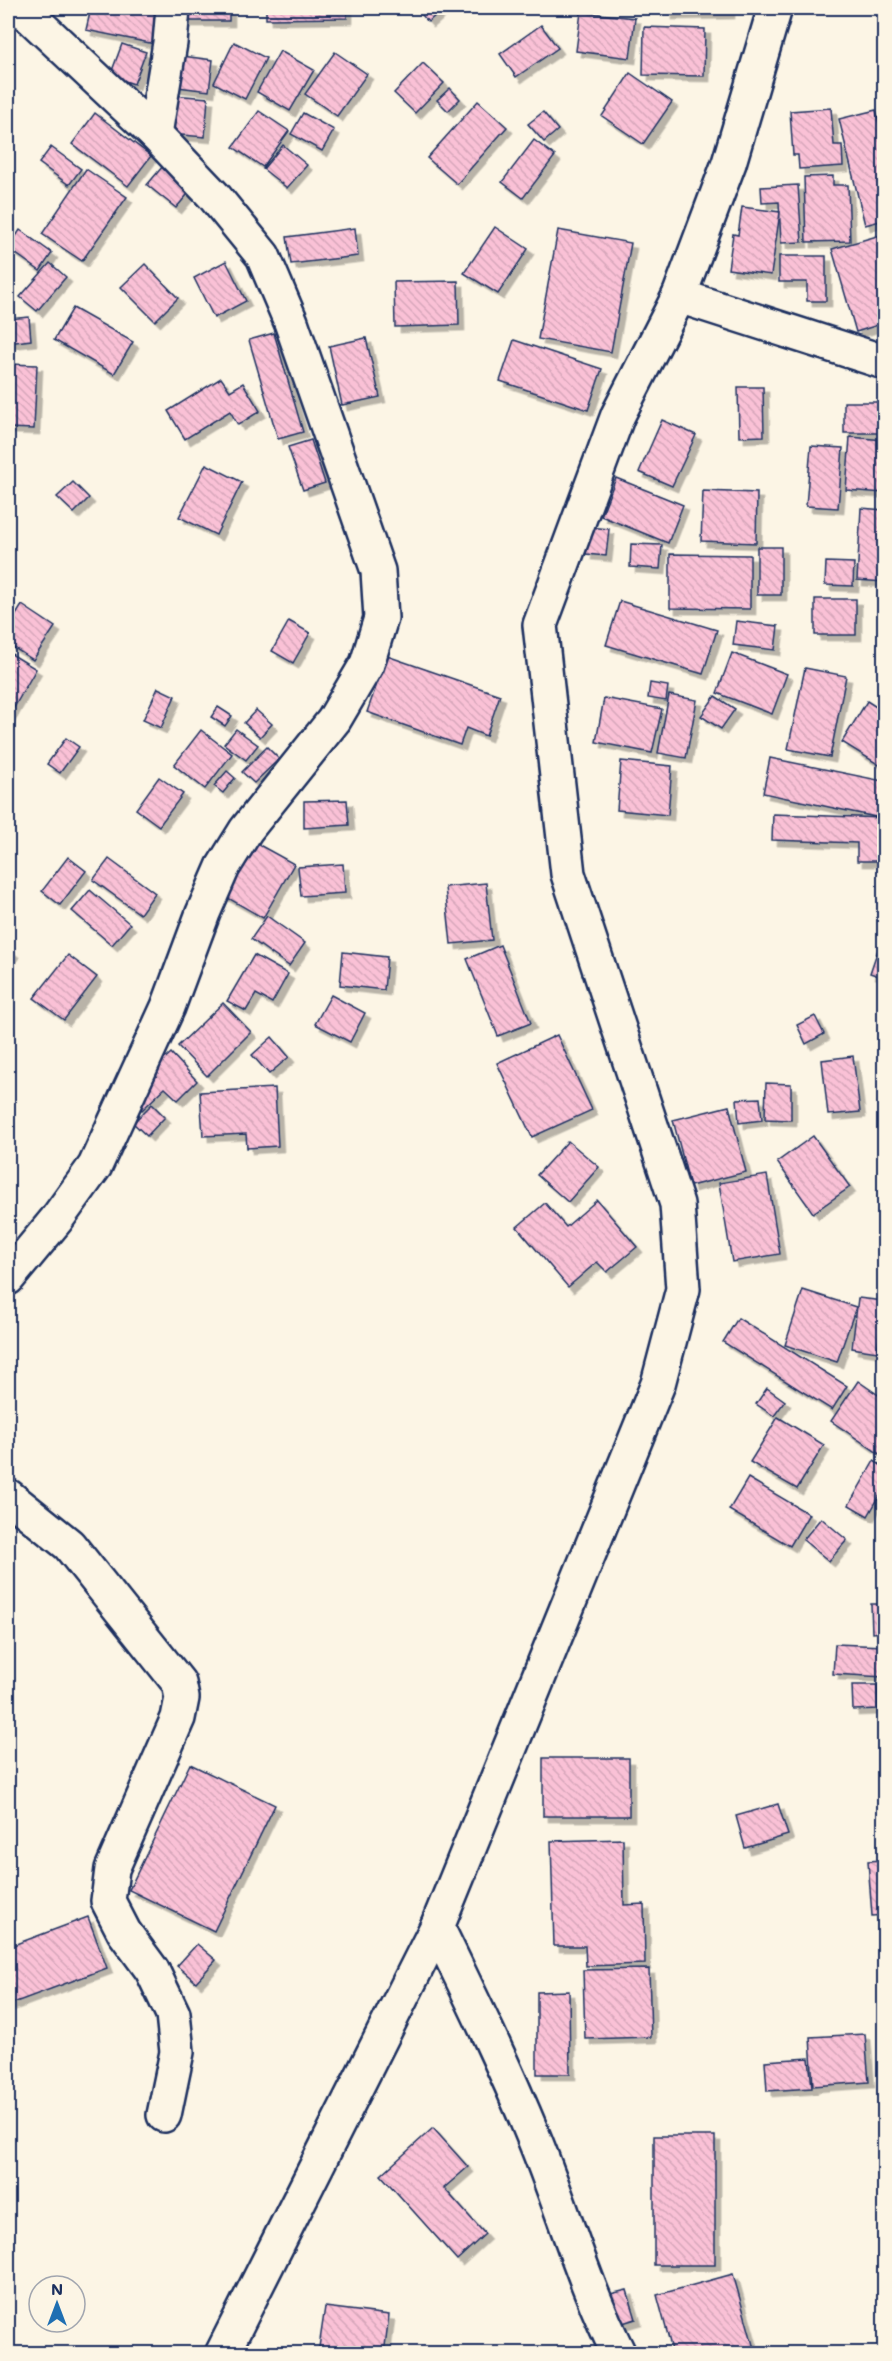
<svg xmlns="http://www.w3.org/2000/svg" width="892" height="2361" viewBox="0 0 892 2361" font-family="Mali,sans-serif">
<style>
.building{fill:url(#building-back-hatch);stroke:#1b2f5e;stroke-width:1.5;filter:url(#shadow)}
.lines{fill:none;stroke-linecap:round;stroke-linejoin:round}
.minor-casing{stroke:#1b2f5e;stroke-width:38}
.secondary-casing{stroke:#1b2f5e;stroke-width:38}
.minor{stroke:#fcf5e5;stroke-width:33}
.secondary{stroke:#fcf5e5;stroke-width:33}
</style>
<defs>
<pattern id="building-back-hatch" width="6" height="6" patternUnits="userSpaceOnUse" patternTransform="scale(1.5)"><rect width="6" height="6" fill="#fac1d6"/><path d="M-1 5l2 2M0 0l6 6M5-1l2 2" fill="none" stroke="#d6a6ba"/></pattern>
<filter id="shadow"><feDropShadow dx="5.5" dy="5.5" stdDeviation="0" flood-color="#0004"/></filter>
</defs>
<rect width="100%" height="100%" fill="#fcf5e5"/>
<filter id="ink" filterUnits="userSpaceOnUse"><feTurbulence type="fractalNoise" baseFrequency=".0167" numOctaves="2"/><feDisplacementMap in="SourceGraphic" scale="12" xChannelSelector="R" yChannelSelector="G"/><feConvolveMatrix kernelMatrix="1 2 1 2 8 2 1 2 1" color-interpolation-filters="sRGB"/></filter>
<g filter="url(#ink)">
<!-- building -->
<g class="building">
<path d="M91 8H168L160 45 86 30Z"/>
<rect x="180" y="8" width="49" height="13"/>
<path d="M266 8H347V18L266 19Z"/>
<path d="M419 8H444L428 22 417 9Z"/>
<path d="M667 8H729V13L667 14Z"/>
<path d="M581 12 635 18 630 58 576 51Z"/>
<path d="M541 25 558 48 516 77 500 54Z"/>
<path d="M644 27 705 29 704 76 643 75Z"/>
<path d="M234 42 266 58 245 99 214 83Z"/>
<path d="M122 44 146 52 134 84 110 76Z"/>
<path d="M280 51 314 70 290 111 257 92Z"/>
<path d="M335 52 367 74 337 116 305 94Z"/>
<path d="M174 55 213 60 209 91 170 86Z"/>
<path d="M423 63 444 83 415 113 394 93Z"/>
<path d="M630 73 672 102 643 144 602 116Z"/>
<path d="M450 88 460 99 448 111 437 100Z"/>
<path d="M173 95 208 98 205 137 170 134Z"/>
<path d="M478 101 507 127 457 184 427 158Z"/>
<path d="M831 108 834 145H842L843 166 799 169 798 155H793L790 111Z"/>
<path d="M876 110 884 145V220L865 225 839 119Z"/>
<path d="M259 111 289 131 263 167 233 147Z"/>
<path d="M543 112 558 130 544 142 528 124Z"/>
<path d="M95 113 151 156 128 186 72 144Z"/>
<path d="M303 113 334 130 322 151 291 134Z"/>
<path d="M534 140 555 156 523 198 502 182Z"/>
<path d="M283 145 307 165 287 188 263 169Z"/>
<path d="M51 147 81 169 69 185 39 163Z"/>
<path d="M163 166 192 189 176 208 147 185Z"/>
<path d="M86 169 127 197 82 261 42 234Z"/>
<path d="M833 176V185H848L850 241 806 242 804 177Z"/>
<path d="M798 185 802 242 781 243 779 202 762 203 761 187Z"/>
<path d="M742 207 780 212 771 275 728 269 733 234 738 235Z"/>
<path d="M495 227 528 249 498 294 464 273Z"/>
<path d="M355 228 358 256 291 264 287 237Z"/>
<path d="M20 230 52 253 40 271 8 248Z"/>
<path d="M558 230 631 243 611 352 538 339Z"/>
<path d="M884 234V323L856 332 832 249Z"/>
<path d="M779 256H826V301H807V282H779Z"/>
<path d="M226 261 246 301 214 318 194 278Z"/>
<path d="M50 263 66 277 37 311 20 297Z"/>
<path d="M145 264 178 298 155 321 121 287Z"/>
<path d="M458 281 459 325 395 327 394 282Z"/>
<path d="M73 308 133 342 114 374 54 340Z"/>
<path d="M29 317 31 340 8 343V319Z"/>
<path d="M274 333 303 432 278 439 249 340Z"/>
<path d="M366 338 380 397 342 405 329 346Z"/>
<path d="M514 340 602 369 588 410 500 381Z"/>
<path d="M8 364 37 365 34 429 8 428Z"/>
<path d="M221 378 230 391 243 383 260 411 238 425 230 411 185 439 168 411Z"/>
<path d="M738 387H763L764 436 739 437Z"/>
<rect x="844" y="402" width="40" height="31"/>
<path d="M662 420 696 435 672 486 639 472Z"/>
<path d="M850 437 884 440V493L846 490Z"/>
<path d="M311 440 325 483 303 490 288 447Z"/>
<path d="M811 446 843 448 838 508 806 506Z"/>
<path d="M206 464 242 482 216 535 179 517Z"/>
<path d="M616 478 683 505 668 543 601 516Z"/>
<path d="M73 482 89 498 74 513 57 497Z"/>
<path d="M703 491 757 493 756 543 701 541Z"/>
<path d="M861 508 884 510V582L857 580Z"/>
<path d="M589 527 609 529 606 556 586 554Z"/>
<path d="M631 544 662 545 660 569 630 567Z"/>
<rect x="757" y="547" width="24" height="48"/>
<path d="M670 554 750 555V609L670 608Z"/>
<path d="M826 562 854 563 853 586 825 585Z"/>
<rect x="815" y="599" width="41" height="36"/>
<path d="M620 601 717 630 703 674 606 645Z"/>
<path d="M22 605 55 627 33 660 8 644V628Z"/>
<path d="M289 621 310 633 293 663 272 651Z"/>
<path d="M736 621 778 626 775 650 733 645Z"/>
<path d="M8 652 36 669 8 718Z"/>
<path d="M732 653 787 674 772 714 717 693Z"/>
<path d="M387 656 500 695 486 736 466 728 460 745 367 712Z"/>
<path d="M805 668 846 676 830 757 788 749Z"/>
<path d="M650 683 668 686 666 701 648 698Z"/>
<path d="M158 688 175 696 161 728 143 720Z"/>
<path d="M669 695 697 700 686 758 658 753Z"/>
<path d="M715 696 735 709 721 729 701 716Z"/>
<path d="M604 698 662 709 652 753 596 742Z"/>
<path d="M867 701 884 712V768L842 742Z"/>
<path d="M218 707 232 716 225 726 211 717Z"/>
<path d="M256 710 272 724 260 737 244 723Z"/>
<path d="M236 729 258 745 246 760 224 744Z"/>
<path d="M201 730 232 754 205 789 174 765Z"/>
<path d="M66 738 79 747 60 773 47 764Z"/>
<path d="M267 747 279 759 254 783 242 772Z"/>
<path d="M770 758 883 781 876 817 763 793Z"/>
<path d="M621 761 672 766 668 815 617 810Z"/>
<path d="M227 771 235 778 223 793 214 786Z"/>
<path d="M159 777 183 794 159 826 136 809Z"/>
<path d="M347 800 349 825 304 828V801Z"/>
<path d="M773 814 884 818V861H857V843L772 840Z"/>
<path d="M252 841 294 864 263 918 221 894Z"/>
<path d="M68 857 86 871 60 905 42 891Z"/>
<path d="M109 859 155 893 140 914 93 880Z"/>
<path d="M343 864 345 893 301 896 298 867Z"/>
<path d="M486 883 492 940 451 944 445 887Z"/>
<path d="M90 890 130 924 112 945 72 911Z"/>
<path d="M267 916 305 943 289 966 251 939Z"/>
<path d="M884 932V978L870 973Z"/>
<path d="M500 945 531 1023 498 1036 467 959Z"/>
<path d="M8 948 13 952 8 961Z"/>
<path d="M343 952 387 957 384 990 340 985Z"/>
<path d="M68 955 97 977 64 1020 34 998Z"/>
<path d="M254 955 288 974 272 1003 256 994 246 1011 227 1001Z"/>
<path d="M331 995 365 1013 350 1042 315 1024Z"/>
<path d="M223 1003 251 1032 207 1076 178 1046Z"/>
<path d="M815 1016 824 1034 806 1044 797 1025Z"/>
<path d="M557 1035 592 1110 532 1137 497 1063Z"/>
<path d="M272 1037 289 1057 269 1074 252 1055Z"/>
<path d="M171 1053 197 1081 178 1100 165 1088 142 1110 127 1094Z"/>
<path d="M853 1056 860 1112 828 1115 822 1060Z"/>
<path d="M766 1083 791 1084V1120L765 1119Z"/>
<path d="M275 1088 278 1146 247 1148 246 1134 203 1136 200 1092Z"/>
<path d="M760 1098 762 1120 739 1123 737 1099Z"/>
<path d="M152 1104 165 1117 147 1136 133 1123Z"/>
<path d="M729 1106 746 1172 690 1186 673 1120Z"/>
<path d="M813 1136 850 1187 813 1213 777 1162Z"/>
<path d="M568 1141 599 1167 568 1202 537 1175Z"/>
<path d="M767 1175 780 1254 732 1262 719 1183Z"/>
<path d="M597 1200 637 1247 607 1272 597 1262 568 1287 517 1227 545 1203 566 1227Z"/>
<path d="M803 1290 856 1307 837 1362 785 1345Z"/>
<path d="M858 1298 884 1301 877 1352 852 1348Z"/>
<path d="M738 1318 847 1386 832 1410 723 1342Z"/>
<path d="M858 1381 884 1399V1457L831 1421Z"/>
<path d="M767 1388 785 1401 774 1416 756 1404Z"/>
<path d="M778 1417 824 1445 797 1489 750 1462Z"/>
<path d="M874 1461 884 1467V1488L868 1516 849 1505Z"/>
<path d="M748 1478 809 1514 790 1546 729 1510Z"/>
<path d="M821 1518 847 1540 829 1561 803 1540Z"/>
<path d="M871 1604H884V1632L872 1633Z"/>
<path d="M835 1644 884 1646V1677L833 1674Z"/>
<path d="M852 1685H877L878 1709 853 1710Z"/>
<rect x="543" y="1758" width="86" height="58"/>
<path d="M190 1764 275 1805 214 1931 129 1890Z"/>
<path d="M778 1804 788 1835 745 1848 736 1816Z"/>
<path d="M623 1839 624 1905 644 1904 645 1964 586 1966 585 1946H554L551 1841Z"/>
<path d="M884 1860V1915L872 1916 868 1861Z"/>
<path d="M88 1917 107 1968 8 2005V1947Z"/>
<path d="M197 1944 216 1960 196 1982 177 1966Z"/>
<path d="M649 1969 651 2037 585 2039 583 1970Z"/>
<path d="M569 1991 570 2074H537V1992Z"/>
<path d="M865 2034 869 2082 813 2086 810 2037Z"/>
<path d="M809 2058 812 2088 767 2091 765 2061Z"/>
<path d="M433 2128 468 2167 444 2188 485 2234 457 2260 381 2175Z"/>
<rect x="654" y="2136" width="61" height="129"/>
<path d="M733 2274 755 2352 673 2354 657 2295Z"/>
<path d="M627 2290 636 2319 619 2324 610 2294Z"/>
<path d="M325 2307 389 2315 384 2354H318Z"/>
</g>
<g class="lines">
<!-- minor casing -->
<g class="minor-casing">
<g id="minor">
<path d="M155 134 170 43 173 8"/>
<path d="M679 296 884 362"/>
<path d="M8 1278 56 1220 95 1166 168 1007 203 913 223 867 246 830 334 720 367 664 381 618 378 571 291 322 263 256 214 196 155 134 21 8"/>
<path d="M8 1496 69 1545 179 1683 182 1698 178 1718 112 1869 108 1901 124 1932 152 1970 173 2014 177 2052 164 2115"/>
<path d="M437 1927C471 1997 505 2067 534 2138 563 2209 584 2285 619 2354"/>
</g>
</g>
<!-- secondary casing -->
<g class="secondary-casing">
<path id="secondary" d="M222 2354 437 1927 658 1384 683 1289 677 1204 568 874 540 625 618 415 679 296 729 163 775 8"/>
</g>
<!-- minor -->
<use href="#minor" class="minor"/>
<!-- secondary -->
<use href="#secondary" class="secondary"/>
</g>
</g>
<!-- margin -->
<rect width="892" height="2361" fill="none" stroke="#fcf5e5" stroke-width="30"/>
<rect x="15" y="15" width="862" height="2331" fill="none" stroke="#1b2f5e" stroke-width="2" filter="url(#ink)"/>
<!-- north arrow -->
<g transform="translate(57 2304)"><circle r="28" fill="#fcf5e5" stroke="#a2a6af" stroke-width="1.5"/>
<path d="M0-4.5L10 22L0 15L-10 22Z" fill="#1f6fb2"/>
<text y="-9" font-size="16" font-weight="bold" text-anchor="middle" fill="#1b2f5e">N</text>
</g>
</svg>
